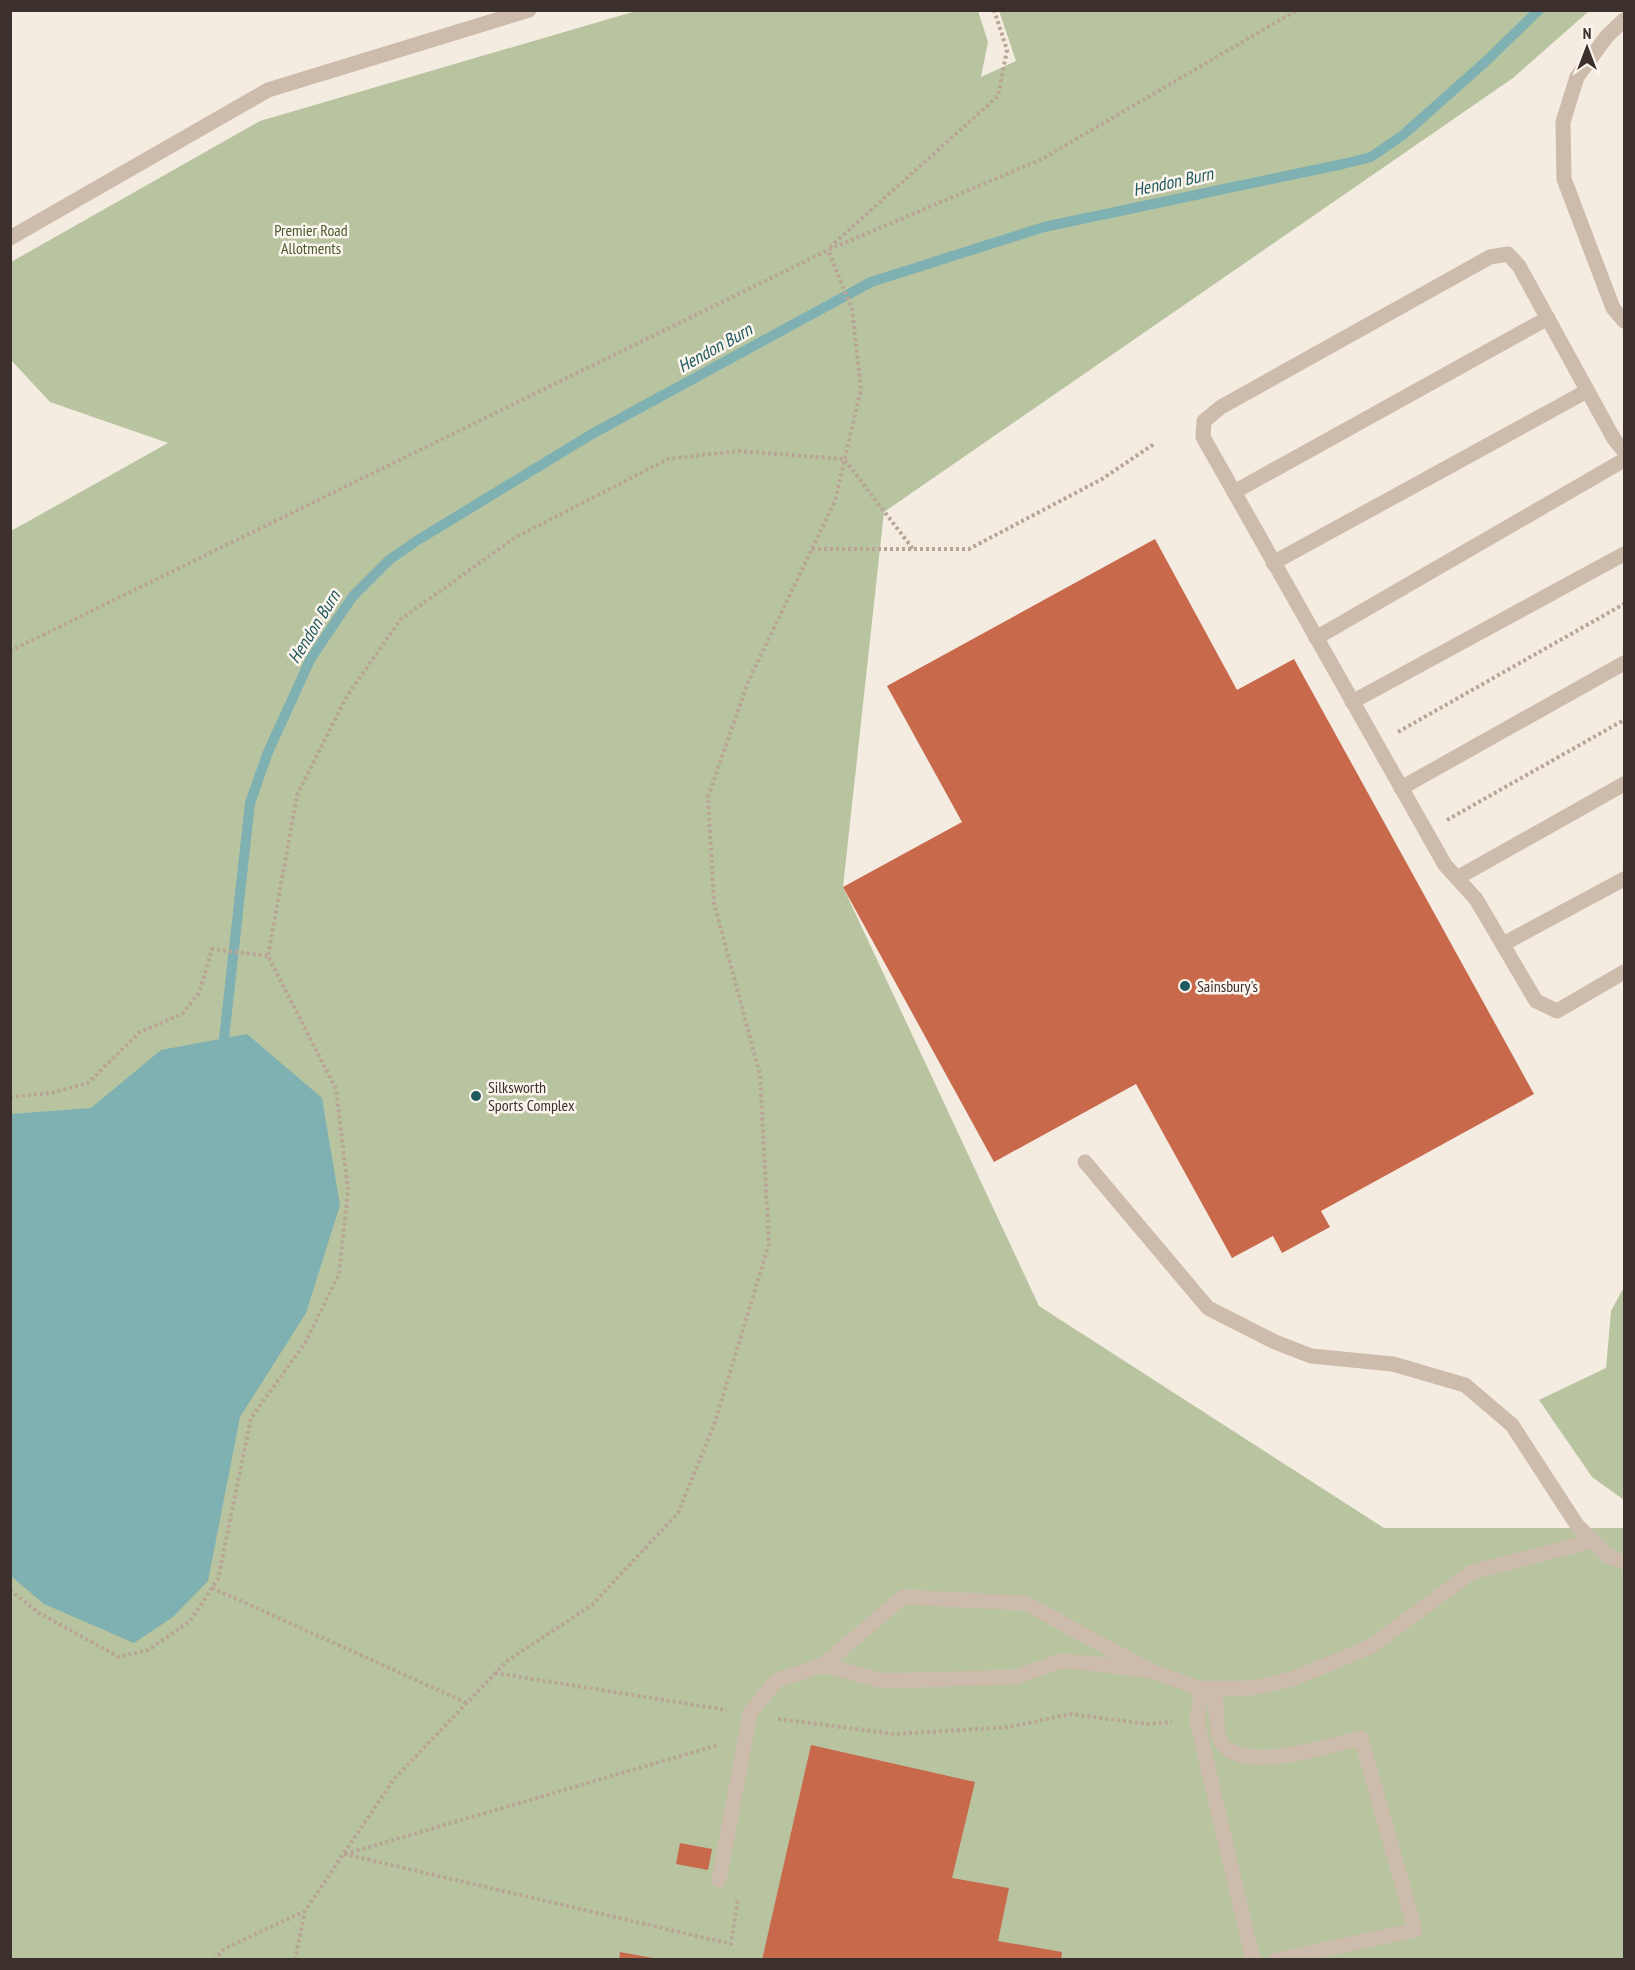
<svg xmlns="http://www.w3.org/2000/svg" width="1635" height="1970" viewBox="0 0 1635 1970" font-family="'PT Sans Narrow',sans-serif">
<style>
.green{fill:#b8c4a0}
.water{fill:#7fb0b2}
.lines{fill:none;stroke-linecap:round;stroke-linejoin:round}
.stream{stroke:#7fb0b2;stroke-width:10}
.building{fill:#c8694b}
.path{stroke:#b9a596;stroke-width:4;stroke-dasharray:3 3;stroke-linecap:butt}
.lane{stroke:#cdbbac;stroke-width:15}
.poi-dot{fill:#1f5a5e;stroke:#fbf5ee;stroke-width:2}
.labels{text-anchor:middle;stroke-width:5;stroke-linejoin:round;paint-order:stroke}
.park-label{font-size:16px;fill:#4a5a2e;stroke:#fbf5ee}
.poi-label{font-size:16px;fill:#3b302b;stroke:#fbf5ee;text-anchor:start}
.water-label{font-size:18px;font-style:italic;fill:#1f5a5e;stroke:#fbf5ee}
</style>
<rect width="100%" height="100%" fill="#f4ebe1"/>
<!-- green -->
<g class="green">
<path d="M636 11H978L988 42 981 77 1016 61 999 11H1589L1513 78 884 512 843 887 1039 1306 1384 1528H1624V1959H11V531L168 443 50 402 11 360V262L260 121Z"/>
<path d="M1624 1287V1500L1592 1477 1539 1400 1606 1368 1611 1311Z"/>
</g>
<!-- water -->
<path class="water" d="M247 1034 322 1098 340 1205 306 1313 240 1417 208 1581 173 1617 134 1643 44 1604 11 1576V1114L91 1108 161 1050Z"/>
<g class="lines">
<!-- stream -->
<path class="stream" d="M224 1039 250 803 268 752 311 658 353 596 389 560 418 540 592 434 871 282 1044 227 1343 164 1371 157 1403 135 1484 63 1539 10"/>
</g>
<!-- building -->
<g class="building">
<path d="M1155 539 1237 690 1294 659 1534 1094 1321 1211 1330 1227 1282 1253 1273 1236 1232 1258 1136 1084 994 1162 843 887 962 822 887 686Z"/>
<path d="M811 1745 975 1782 952 1878 1009 1888 998 1941 1062 1952 1061 1960H762Z"/>
<path d="M680 1843 712 1849 708 1870 676 1864Z"/>
<path d="M620 1952 653 1958V1960H619Z"/>
</g>
<g class="lines">
<!-- path -->
<g class="path">
<path d="M830 247 998 96 1007 50 994 10"/>
<path d="M812 549H969L1102 479 1154 444"/>
<path d="M10 651 828 250 1042 159 1297 10"/>
<path d="M1398 732 1624 604"/>
<path d="M1447 820 1624 720"/>
<path d="M10 1097 51 1093 88 1083 140 1032 182 1014 199 993 212 949 268 956"/>
<path d="M212 1588 467 1703"/>
<path d="M10 1590 39 1613 119 1657 148 1650 190 1621 218 1579 251 1418 305 1343 339 1274 348 1191 336 1089 268 956 297 795 347 696 401 619 516 537 668 459 738 451 844 459 913 549"/>
<path d="M495 1673 727 1710"/>
<path d="M778 1719 895 1734 1009 1727 1071 1714 1147 1724 1172 1722"/>
<path d="M344 1854 731 1944 738 1898"/>
<path d="M345 1854 718 1745"/>
<path d="M214 1960 224 1949 305 1911"/>
<path d="M295 1960 305 1911 394 1779 507 1661 592 1605 678 1513 714 1425 769 1244 760 1075 714 903 708 797 748 682 835 501 861 389 852 309 828 250"/>
</g>
<!-- lane -->
<g class="lane">
<path d="M1624 20 1607 36 1577 77 1563 122 1564 179 1613 308 1624 321"/>
<path d="M10 238 268 90 529 10"/>
<path d="M1624 451 1614 439 1519 266 1508 254 1490 257 1221 407 1204 421 1203 437 1445 865 1476 899 1536 1001 1557 1011 1624 972"/>
<path d="M1234 492 1548 318"/>
<path d="M1273 563 1587 391"/>
<path d="M1316 638 1624 460"/>
<path d="M1352 702 1624 554"/>
<path d="M1401 788 1624 663"/>
<path d="M1457 878 1624 784"/>
<path d="M1503 944 1624 879"/>
<path d="M1085 1162 1208 1308 1275 1342 1311 1356 1393 1364 1465 1385 1512 1425 1577 1525 1609 1557 1624 1562"/>
<path d="M1151 1671 1099 1664 1061 1661 1016 1677 883 1681 823 1665 903 1597 1025 1603 1151 1671 1202 1689 1253 1688 1292 1679 1370 1647 1472 1572 1593 1541"/>
<path d="M1202 1689 1197 1721 1253 1960"/>
<path d="M1215 1689C1216 1699 1216 1733 1220 1740 1239 1777 1330 1745 1361 1738L1415 1930 1276 1960"/>
<path d="M719 1880 750 1713 777 1680 823 1665"/>
</g>
</g>
<!-- markers -->
<g class="poi-dot">
<circle cx="1185" cy="986" r="6"/>
<circle cx="476" cy="1096" r="6"/>
</g>
<g class="labels">
<!-- park labels -->
<g class="park-label">
<text x="311" y="236">Premier Road<tspan x="311" dy="18">Allotments</tspan></text>
</g>
<!-- poi labels -->
<g class="poi-label">
<text x="1197" y="992">Sainsbury's</text>
<text x="488" y="1093">Silksworth<tspan x="488" dy="18">Sports Complex</tspan></text>
</g>
<!-- water labels -->
<g class="water-label">
<text transform="translate(1173 182) rotate(-12)" y="6">Hendon Burn</text>
<text transform="translate(715 348) rotate(-29)" y="6">Hendon Burn</text>
<text transform="translate(314 627) rotate(-58)" y="6">Hendon Burn</text>
</g>
</g>
<!-- border -->
<rect width="1635" height="1970" fill="none" stroke="#3b302b" stroke-width="24"/>
<!-- north arrow -->
<g transform="translate(1587 48)" stroke="#fbf5ee" stroke-width="4.5" paint-order="stroke">
<path d="M0-4.5L10 22L0 15L-10 22Z" fill="#3b302b"/>
<text y="-9" font-size="16" font-weight="bold" text-anchor="middle" fill="#3b302b">N</text>
</g>
</svg>
